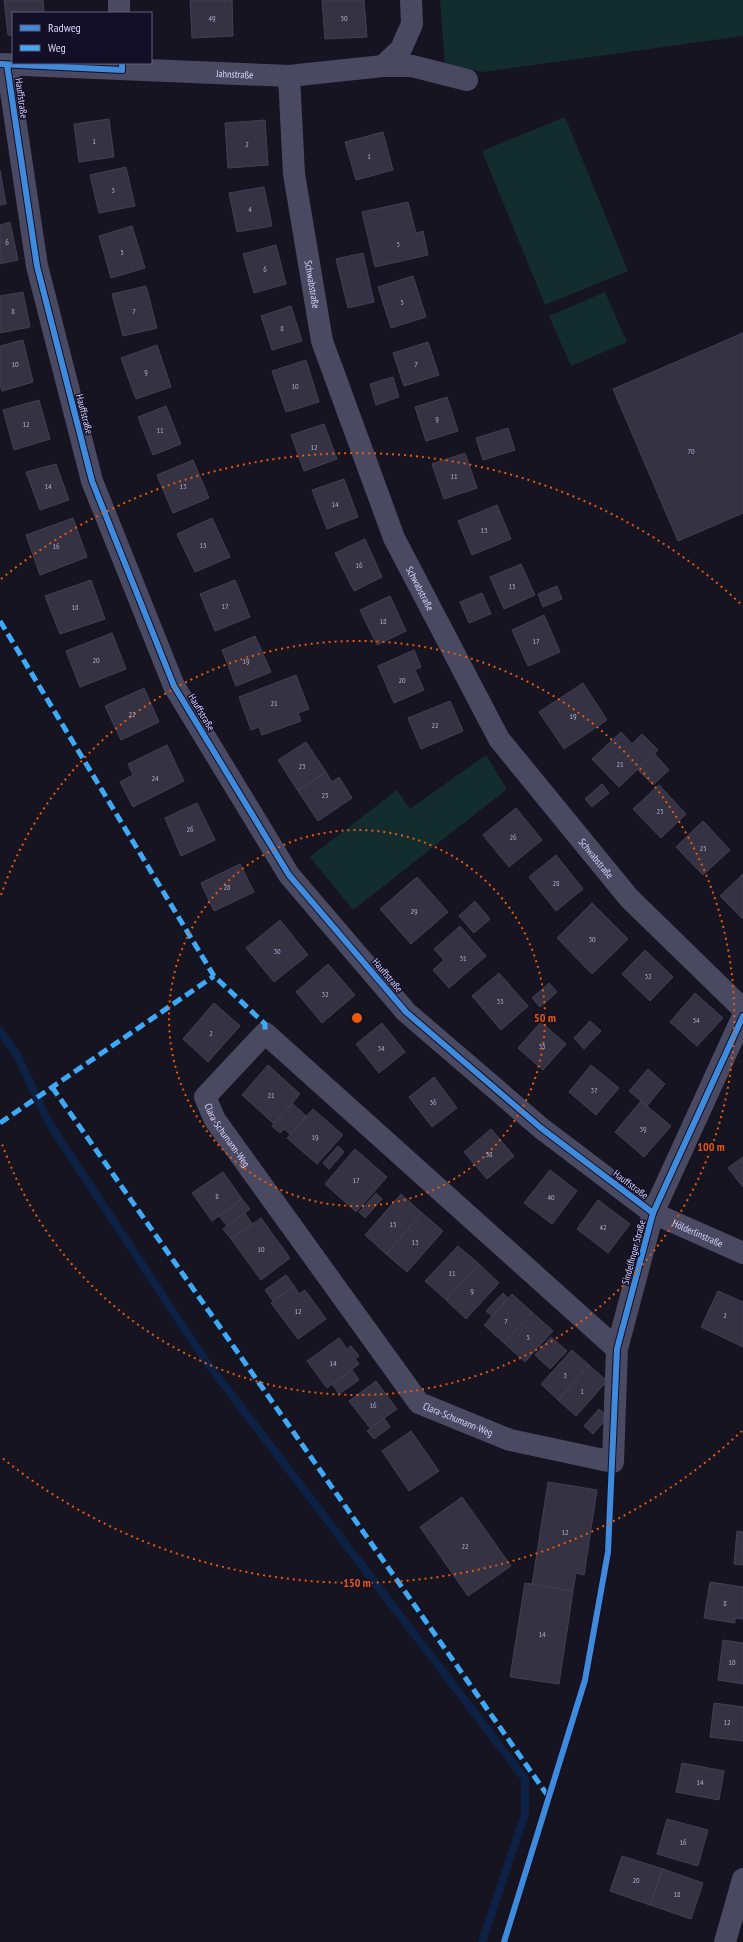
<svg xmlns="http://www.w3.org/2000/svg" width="743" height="1942" viewBox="0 0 743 1942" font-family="'PT Sans Narrow',sans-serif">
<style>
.green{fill:#132c2d}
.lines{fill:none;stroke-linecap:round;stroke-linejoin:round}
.stream{stroke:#0d2144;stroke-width:8}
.building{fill:#343243;stroke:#433f54}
.minor{stroke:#4a4962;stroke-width:22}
.quiet{stroke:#3fa9f5;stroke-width:5;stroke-dasharray:10 5;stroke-linecap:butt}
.cycleway-casing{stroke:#130f26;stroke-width:8}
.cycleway{stroke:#408adc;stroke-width:6}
.ring{fill:none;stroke:#e8590c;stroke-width:2;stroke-dasharray:2 4}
.labels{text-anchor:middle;stroke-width:3;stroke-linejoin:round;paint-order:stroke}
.number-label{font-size:8px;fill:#b0acd0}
.street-label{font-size:10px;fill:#d9d4ff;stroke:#130f26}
.centre{fill:#e8590c;stroke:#130f26;stroke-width:2}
.ring-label{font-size:12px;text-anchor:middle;font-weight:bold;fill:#e8590c;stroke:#130f26;stroke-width:3;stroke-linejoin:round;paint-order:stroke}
</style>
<rect width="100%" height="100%" fill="#161421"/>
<!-- green -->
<g class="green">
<path d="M440 0H743V36L483 72 445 64Z"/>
<path d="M565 117 628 271 545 305 482 151Z"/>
<path d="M605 292 627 342 571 366 549 316Z"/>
<path d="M486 755 507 789 353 910 310 857 397 790 410 809Z"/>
</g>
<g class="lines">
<!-- stream -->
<path class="stream" d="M0 1031 17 1055 49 1123 205 1360 525 1779V1814L482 1942"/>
</g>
<!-- building -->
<g class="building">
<path d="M4 0H43L44 13H13V35H8Z"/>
<path d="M190 0H232L233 36 192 38Z"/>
<path d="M322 0H364L367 37 325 39Z"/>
<path d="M109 119 114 157 79 162 74 124Z"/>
<path d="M265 120 268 165 228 168 225 123Z"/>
<path d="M383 132 393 170 356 180 345 142Z"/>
<path d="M126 167 135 206 99 213 90 175Z"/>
<path d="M0 170 6 204 0 205Z"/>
<path d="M264 187 272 226 237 232 229 193Z"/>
<path d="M408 202 416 233 423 231 428 255 375 267 362 212Z"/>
<path d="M10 222 18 260 0 264V225Z"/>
<path d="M132 226 145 268 111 278 99 236Z"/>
<path d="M276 245 286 284 254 293 243 254Z"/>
<path d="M363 253 374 302 348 308 336 259Z"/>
<path d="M413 276 426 317 391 328 378 287Z"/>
<path d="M146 286 157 328 123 336 112 294Z"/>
<path d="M23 292 30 327 0 333V296Z"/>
<path d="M291 306 302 341 272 350 261 316Z"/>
<path d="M743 333V513L678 541 613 389Z"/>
<path d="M23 340 33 382 2 391 0 385V346Z"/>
<path d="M428 342 439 375 404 386 393 353Z"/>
<path d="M157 345 171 387 136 399 121 358Z"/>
<path d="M306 360 319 402 286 412 272 371Z"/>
<path d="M393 377 399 397 376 405 370 384Z"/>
<path d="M447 397 458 431 426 441 415 407Z"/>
<path d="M39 400 50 439 14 450 3 410Z"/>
<path d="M166 406 181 444 153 455 138 417Z"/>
<path d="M324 424 337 459 304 471 291 435Z"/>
<path d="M508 428 515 450 483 460 476 438Z"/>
<path d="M465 453 477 488 444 499 432 464Z"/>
<path d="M193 460 209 498 173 513 157 475Z"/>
<path d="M56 464 69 500 40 510 26 472Z"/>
<path d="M344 479 358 517 327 529 312 490Z"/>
<path d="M497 505 511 539 472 555 458 521Z"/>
<path d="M73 518 87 557 40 575 26 535Z"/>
<path d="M212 518 230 557 195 572 177 534Z"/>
<path d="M365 539 382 577 354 591 335 553Z"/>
<path d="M521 564 535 595 504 609 490 577Z"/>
<path d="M91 580 105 619 60 634 45 596Z"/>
<path d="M235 580 250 617 215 631 200 594Z"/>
<path d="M557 586 562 599 543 607 538 594Z"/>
<path d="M482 593 491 614 469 623 460 602Z"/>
<path d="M390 596 406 631 377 645 360 610Z"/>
<path d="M544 615 560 652 528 666 512 630Z"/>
<path d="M112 633 126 669 80 687 66 651Z"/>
<path d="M255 636 271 672 236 686 222 650Z"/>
<path d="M414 650 421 667 415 670 424 690 394 703 378 666Z"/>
<path d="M296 675 309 709 298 713 301 721 262 735 259 727 251 730 239 697Z"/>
<path d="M583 683 607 720 564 749 539 712Z"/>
<path d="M144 688 159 722 121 740 105 706Z"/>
<path d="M450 701 463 731 421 749 408 718Z"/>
<path d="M621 732 632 744 642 734 658 750 619 787 592 759Z"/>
<path d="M306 742 326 772 298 791 278 760Z"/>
<path d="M167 745 184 781 133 807 120 782 133 775 128 764Z"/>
<path d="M654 753 669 770 653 785 637 769Z"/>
<path d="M326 772 332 782 339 777 352 798 318 821 298 791Z"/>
<path d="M602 784 609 793 592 807 585 799Z"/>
<path d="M659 785 686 814 661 838 633 809Z"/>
<path d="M197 803 215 840 181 856 165 818Z"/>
<path d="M516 808 542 840 509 867 483 835Z"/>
<path d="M703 821 730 850 703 875 676 847Z"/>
<path d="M556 855 583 889 556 911 529 877Z"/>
<path d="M240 864 254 892 214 911 201 883Z"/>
<path d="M743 874V919L720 896Z"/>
<path d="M417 877 448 912 411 944 380 909Z"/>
<path d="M475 901 490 919 474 933 459 916Z"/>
<path d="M592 903 628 939 592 974 557 938Z"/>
<path d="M280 920 308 955 274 982 246 948Z"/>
<path d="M460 926 486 956 449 988 433 970 444 960 434 949Z"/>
<path d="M645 950 673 977 650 1001 622 974Z"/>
<path d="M328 964 355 995 322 1023 296 992Z"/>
<path d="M499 973 528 1006 501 1030 472 996Z"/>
<path d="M549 983 557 992 540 1007 532 998Z"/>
<path d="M695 993 723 1018 697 1046 670 1022Z"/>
<path d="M214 1003 240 1026 208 1062 183 1039Z"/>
<path d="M590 1021 601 1031 584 1049 574 1038Z"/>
<path d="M541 1022 566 1044 543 1070 518 1048Z"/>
<path d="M382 1023 405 1052 379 1073 356 1044Z"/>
<path d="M268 1065 300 1094 274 1124 242 1095Z"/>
<path d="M591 1065 619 1088 596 1115 569 1092Z"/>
<path d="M648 1069 665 1084 647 1106 629 1091Z"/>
<path d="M434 1077 457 1108 432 1127 409 1097Z"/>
<path d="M641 1101 671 1126 644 1157 615 1132Z"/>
<path d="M292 1103 306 1116 290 1134 284 1129 280 1133 272 1126Z"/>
<path d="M313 1109 343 1135 317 1164 287 1138Z"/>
<path d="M491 1129 514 1156 487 1179 464 1152Z"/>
<path d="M338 1146 344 1152 329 1169 323 1163Z"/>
<path d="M355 1149 387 1177 356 1212 325 1184Z"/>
<path d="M743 1157V1187L728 1168Z"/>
<path d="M550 1170 577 1191 552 1224 524 1203Z"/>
<path d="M223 1172 242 1199 212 1221 192 1193Z"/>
<path d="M376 1193 382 1199 365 1218 359 1212Z"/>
<path d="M401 1194 422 1213 386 1254 365 1235Z"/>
<path d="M242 1199 250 1209 227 1226 219 1216Z"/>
<path d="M598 1200 630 1224 608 1253 577 1229Z"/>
<path d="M245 1213 252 1224 231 1239 223 1229Z"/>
<path d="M422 1213 443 1231 407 1272 386 1254Z"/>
<path d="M261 1218 290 1258 261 1280 231 1239Z"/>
<path d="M458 1246 479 1264 446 1300 425 1281Z"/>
<path d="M479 1264 499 1283 466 1319 446 1300Z"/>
<path d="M286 1275 294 1286 273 1301 265 1290Z"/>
<path d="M294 1286 299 1294 305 1290 326 1319 298 1339 271 1303Z"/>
<path d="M718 1291 743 1302V1347L701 1327Z"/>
<path d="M503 1293 508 1298 492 1316 486 1311Z"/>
<path d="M512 1294 532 1312 504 1343 484 1325Z"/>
<path d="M532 1312 553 1331 525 1362 504 1343Z"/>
<path d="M551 1337 567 1351 550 1369 535 1355Z"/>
<path d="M339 1338 347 1349 351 1346 359 1356 355 1359 359 1364 327 1388 307 1361Z"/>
<path d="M572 1350 589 1365 558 1400 541 1384Z"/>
<path d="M589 1365 607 1381 576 1416 558 1400Z"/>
<path d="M352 1370 359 1380 339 1394 332 1384Z"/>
<path d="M376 1381 397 1409 370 1428 349 1401Z"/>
<path d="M599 1409 608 1417 593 1434 584 1426Z"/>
<path d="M384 1418 390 1427 374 1439 367 1431Z"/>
<path d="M411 1431 439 1471 409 1491 382 1451Z"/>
<path d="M548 1482 597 1490 584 1575 576 1573 573 1591 532 1585Z"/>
<path d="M462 1497 511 1566 468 1596 420 1527Z"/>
<path d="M737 1531 743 1532V1565L734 1564Z"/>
<path d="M710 1582 743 1587V1619L735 1618V1623L704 1618Z"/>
<path d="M525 1583 573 1591 559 1684 510 1677Z"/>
<path d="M723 1640 743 1643V1684L718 1680Z"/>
<path d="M714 1703 743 1707V1741L710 1737Z"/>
<path d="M682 1763 724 1771 719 1800 676 1792Z"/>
<path d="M667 1819 708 1830 698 1866 657 1854Z"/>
<path d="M622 1856 663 1869 650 1905 610 1891Z"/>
<path d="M663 1869 703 1883 691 1919 650 1905Z"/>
</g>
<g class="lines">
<!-- minor -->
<g class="minor">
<path d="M119 0V13"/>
<path id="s1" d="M0 64 289 76 383 66H412L467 80"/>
<path id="s2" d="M7 65 37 266 92 481 174 686 289 875 406 1012 541 1128 653 1213 743 1253"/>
<path d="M383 66 401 49 412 24 411 0"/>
<path id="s3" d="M289 76 294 174 322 341 394 538 499 739 629 898 743 1009"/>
<path id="s4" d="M617 1349 265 1033 205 1097 215 1120 419 1403 510 1440 613 1462 617 1349 653 1213 743 1016"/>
<path d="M725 1942 743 1879"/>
</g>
<!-- quiet -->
<g class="quiet">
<path d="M0 621 214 976 265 1024V1033"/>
<path d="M52 1087 548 1796"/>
<path d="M0 1123 214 976"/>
</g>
<!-- cycleway casing -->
<g class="cycleway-casing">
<g id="cycleway">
<path d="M0 64 122 70V63"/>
<path d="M7 65 37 266 92 481 174 686 289 875 406 1012 541 1128 653 1213"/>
<path d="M504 1942 585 1680 608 1552 617 1349 653 1213 743 1016"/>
</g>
</g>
<!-- cycleway -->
<use href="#cycleway" class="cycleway"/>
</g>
<!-- distance rings -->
<g class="ring">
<circle cx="357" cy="1018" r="188"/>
<path d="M1 895A377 377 0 1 1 1 1141"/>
<path d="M742 1431A565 565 0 0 1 1 1457M1 579A565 565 0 0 1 742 605"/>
</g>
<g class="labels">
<!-- number labels -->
<g class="number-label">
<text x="212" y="21">49</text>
<text x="344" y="21">50</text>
<text x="94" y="144">1</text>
<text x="247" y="147">2</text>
<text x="369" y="159">1</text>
<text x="113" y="193">3</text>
<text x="250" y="212">4</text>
<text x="7" y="245">6</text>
<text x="398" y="247">3</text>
<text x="122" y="255">5</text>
<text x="265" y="272">6</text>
<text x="402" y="305">5</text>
<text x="13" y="314">8</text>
<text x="134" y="314">7</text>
<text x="282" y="331">8</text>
<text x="15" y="367">10</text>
<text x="416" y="367">7</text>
<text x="146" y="375">9</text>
<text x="295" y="389">10</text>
<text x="437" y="422">9</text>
<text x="26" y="427">12</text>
<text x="160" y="433">11</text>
<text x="314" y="450">12</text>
<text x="691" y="454">70</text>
<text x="454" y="479">11</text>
<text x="48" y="489">14</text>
<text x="183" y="489">13</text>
<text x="335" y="507">14</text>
<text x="484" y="533">13</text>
<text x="203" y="548">15</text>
<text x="56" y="549">16</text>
<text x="359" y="568">16</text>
<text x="512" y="589">15</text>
<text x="225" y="609">17</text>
<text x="75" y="610">18</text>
<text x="383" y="624">18</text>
<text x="536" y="644">17</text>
<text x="96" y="663">20</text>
<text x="246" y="664">19</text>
<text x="402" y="683">20</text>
<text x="274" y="706">21</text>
<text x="132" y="717">22</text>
<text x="573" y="719">19</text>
<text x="435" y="728">22</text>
<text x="620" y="767">21</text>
<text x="302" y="769">23</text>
<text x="155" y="781">24</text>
<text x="325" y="798">25</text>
<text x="660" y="814">23</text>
<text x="190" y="832">26</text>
<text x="513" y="840">26</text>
<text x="703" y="851">25</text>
<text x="556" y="886">28</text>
<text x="227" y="890">28</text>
<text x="414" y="914">29</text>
<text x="592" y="942">30</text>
<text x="277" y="954">30</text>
<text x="463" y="961">31</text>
<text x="648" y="979">32</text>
<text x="325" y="997">32</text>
<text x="500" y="1004">33</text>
<text x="696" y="1023">34</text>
<text x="211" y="1036">2</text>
<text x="542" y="1049">35</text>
<text x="381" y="1051">34</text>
<text x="594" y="1093">37</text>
<text x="271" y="1098">21</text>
<text x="433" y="1105">36</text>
<text x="643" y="1132">39</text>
<text x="315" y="1140">19</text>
<text x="489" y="1157">38</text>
<text x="356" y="1183">17</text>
<text x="217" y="1199">8</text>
<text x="551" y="1200">40</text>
<text x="393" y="1227">15</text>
<text x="603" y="1230">42</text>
<text x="415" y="1245">13</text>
<text x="261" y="1252">10</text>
<text x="452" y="1276">11</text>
<text x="472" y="1294">9</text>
<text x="298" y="1314">12</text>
<text x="725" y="1318">2</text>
<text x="506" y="1324">7</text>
<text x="528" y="1340">5</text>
<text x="333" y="1366">14</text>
<text x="565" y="1378">3</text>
<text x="582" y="1394">1</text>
<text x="373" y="1408">16</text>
<text x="565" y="1535">12</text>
<text x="465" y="1549">22</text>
<text x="725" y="1606">8</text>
<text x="542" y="1637">14</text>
<text x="732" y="1665">10</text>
<text x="727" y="1725">12</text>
<text x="700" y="1785">14</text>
<text x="683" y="1845">16</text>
<text x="636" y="1883">20</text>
<text x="677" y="1897">18</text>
</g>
<!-- street labels -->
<g class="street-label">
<text dy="4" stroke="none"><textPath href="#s1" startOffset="235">Jahnstraße</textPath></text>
<text transform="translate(22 98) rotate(82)" y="4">Hauffstraße</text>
<text dy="4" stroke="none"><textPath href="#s3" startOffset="210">Schwabstraße</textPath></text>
<text transform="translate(85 414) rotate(75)" y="4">Hauffstraße</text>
<text dy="4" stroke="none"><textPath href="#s3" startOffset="534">Schwabstraße</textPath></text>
<text transform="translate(202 712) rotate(59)" y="4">Hauffstraße</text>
<text dy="4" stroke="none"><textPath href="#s3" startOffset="858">Schwabstraße</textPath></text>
<text transform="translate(388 975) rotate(50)" y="4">Hauffstraße</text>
<text dy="4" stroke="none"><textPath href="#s4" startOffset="605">Clara-Schumann-Weg</textPath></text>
<text transform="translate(631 1184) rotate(37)" y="4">Hauffstraße</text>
<text dy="4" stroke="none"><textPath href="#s2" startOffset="1415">Hölderlinstraße</textPath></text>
<text transform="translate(633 1252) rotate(-75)" y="4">Sindelfinger Straße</text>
<text dy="4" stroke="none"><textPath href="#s4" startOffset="977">Clara-Schumann-Weg</textPath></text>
</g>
</g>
<circle cx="357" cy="1018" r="6" class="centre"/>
<g class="ring-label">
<text x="545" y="1022">50 m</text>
<text x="711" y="1151">100 m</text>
<text x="357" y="1587">150 m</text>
</g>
<!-- legend -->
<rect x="12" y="12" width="140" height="52" fill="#130f26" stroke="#625e7d"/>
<rect x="20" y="25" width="20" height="6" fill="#408adc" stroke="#625e7d"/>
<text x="48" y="32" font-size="12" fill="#d9d4ff">Radweg</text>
<rect x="20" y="45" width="20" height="6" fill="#3fa9f5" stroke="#625e7d"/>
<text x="48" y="52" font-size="12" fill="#d9d4ff">Weg</text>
</svg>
